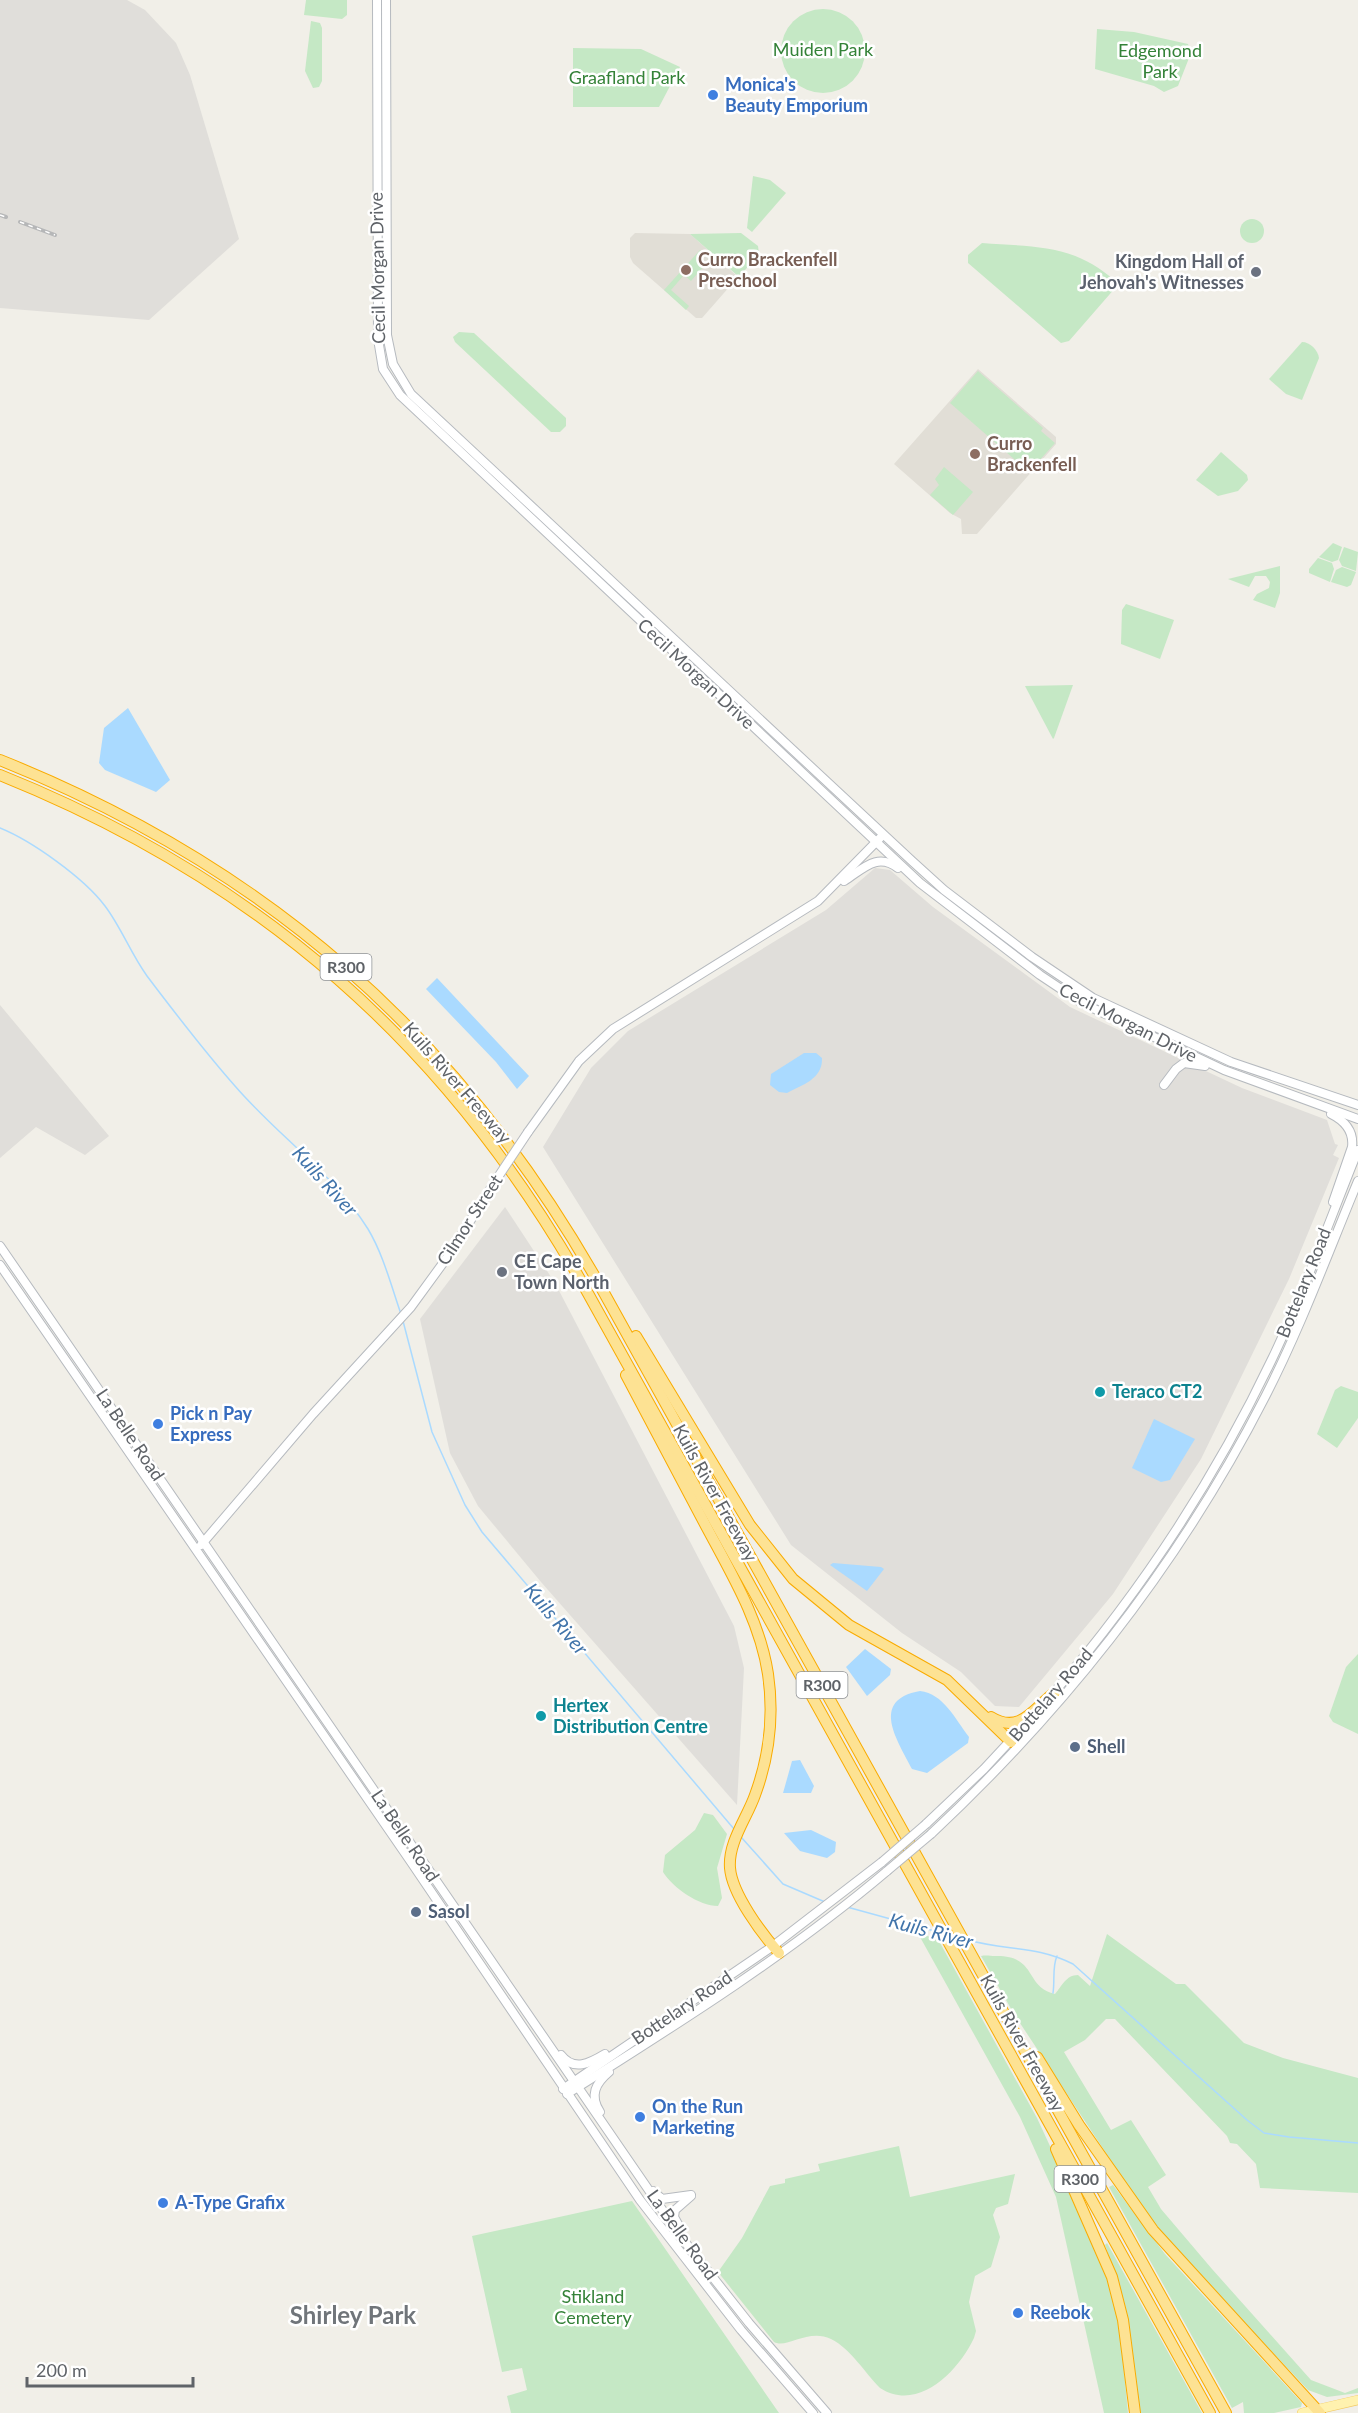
<svg xmlns="http://www.w3.org/2000/svg" width="1358" height="2413" viewBox="0 0 1358 2413" font-family="Lato,sans-serif">
<style>
.industrial{fill:#e0deda}
.education{fill:#e1ded6}
.green{fill:#c5e8c5}
.water{fill:#aadaff}
.lines{fill:none;stroke-linecap:round;stroke-linejoin:round}
.stream{stroke:#aadaff;stroke-width:1.5}
.secondary-casing{stroke:#b6babf;stroke-width:10}
.primary-casing{stroke:#f2c960;stroke-width:10}
.highway-casing{stroke:#f9ab00;stroke-width:12}
.secondary{stroke:#fff;stroke-width:8}
.primary{stroke:#fff2af;stroke-width:9}
.highway{stroke:#fde293;stroke-width:10}
.rail-casing{stroke:#b6b7b8;stroke-width:4}
.rail{stroke:#fff;stroke-width:1.5;stroke-dasharray:4.5;stroke-linecap:butt}
.secondary-bridge-casing{stroke:#b6babf;stroke-width:10;stroke-linecap:butt}
.secondary-bridge{stroke:#fff;stroke-width:8}
.shop-dot{fill:#3f7fe0;stroke:#fff;stroke-width:2}
.education-dot{fill:#8d6e63;stroke:#fff;stroke-width:2}
.worship-dot{fill:#6b7280;stroke:#fff;stroke-width:2}
.culture-dot{fill:#0f9aa8;stroke:#fff;stroke-width:2}
.service-dot{fill:#5c6f8a;stroke:#fff;stroke-width:2}
.labels{text-anchor:middle;stroke-width:5;stroke-linejoin:round;paint-order:stroke}
.shield{fill:#fff;stroke:#8f9295;stroke-width:1.5}
.shield-label{font-size:16px;font-weight:bold;fill:#5f6368}
.park-label{font-size:18px;fill:#348238;stroke:#fff}
.shop-label{font-size:18px;font-weight:bold;fill:#366cbe;stroke:#fff;text-anchor:start}
.education-label{font-size:18px;font-weight:bold;fill:#785e54;stroke:#fff;text-anchor:start}
.worship-label{font-size:18px;font-weight:bold;fill:#5b616d;stroke:#fff;text-anchor:end}
.street-label{font-size:18px;fill:#5f6368;stroke:#fff}
.culture-label{font-size:18px;font-weight:bold;fill:#0d838f;stroke:#fff;text-anchor:start}
.service-label{font-size:18px;font-weight:bold;fill:#4e5e75;stroke:#fff;text-anchor:start}
.water-label{font-size:20px;font-style:italic;fill:#4174aa;stroke:#fff}
.district-label{font-size:24px;font-weight:bold;fill:#70757a;stroke:#fff}
</style>
<rect width="100%" height="100%" fill="#f1efe8"/>
<!-- industrial -->
<g class="industrial">
<path d="M0 0H127L145 10 176 43 190 75 239 239 149 320 0 308Z"/>
<path d="M875 868 890 870 933 907 1070 1007 1242 1088 1327 1120 1335 1144 1338 1145 1333 1155 1339 1158 1289 1279 1201 1459 1113 1594 1019 1707 995 1706 961 1672 902 1633 791 1545 543 1147 591 1068 628 1031 826 910Z"/>
<path d="M0 1005 109 1136 85 1155 36 1127 0 1158Z"/>
<path d="M505 1207 555 1283 734 1626 744 1668 737 1805 541 1582 478 1506 450 1453 420 1319Z"/>
</g>
<!-- education -->
<g class="education">
<path d="M635 233 690 234 738 277 702 318H696L633 263 630 257V238Z"/>
<path d="M978 369 1056 437V444L977 534H962L961 519 950 513 894 464Z"/>
</g>
<!-- green -->
<g class="green">
<path d="M306 0H347V15L342 19 304 15Z"/>
<circle cx="823" cy="51" r="42"/>
<path d="M311 21 320 23 322 28V81L319 87 313 88 305 71Z"/>
<path d="M1097 29 1134 32 1188 44 1191 53 1178 86 1164 92 1154 86 1095 69Z"/>
<path d="M573 48 641 49 680 67 659 107H573Z"/>
<path d="M753 176 770 180 786 193 752 232 747 228Z"/>
<circle cx="1252" cy="231" r="12"/>
<path d="M690 234 741 233 758 246 759 254 739 277Z"/>
<path d="M982 243C1035 247 1074 244 1115 281L1116 287 1069 341 1061 343 968 263V255Z"/>
<path d="M700 250 705 255 699 262 703 267 691 281 684 275 671 290 689 306 686 310 664 290Z"/>
<path d="M459 332 474 333 566 418V426L560 432H551L455 342 453 337Z"/>
<path d="M1302 342C1310 342 1318 350 1319 358L1302 400 1286 394 1269 379Z"/>
<path d="M978 371 1043 428 1041 431 1055 443 1029 472 950 403Z"/>
<path d="M1221 452 1247 475 1248 480 1238 491 1218 496 1196 480Z"/>
<path d="M944 467 973 492 953 515 930 495 939 485 935 479Z"/>
<path d="M1333 543 1342 547 1338 560 1332 562 1319 557Z"/>
<path d="M1344 547 1358 552 1356 571 1342 566 1339 560Z"/>
<path d="M1318 558 1332 563 1334 569 1330 582 1309 573V569Z"/>
<path d="M1280 566V593L1275 608 1253 600 1257 594 1269 588 1270 582 1266 576H1255L1249 587 1228 579Z"/>
<path d="M1342 567 1356 572 1351 585 1347 587 1331 582 1336 570Z"/>
<path d="M1126 604 1174 620 1160 659 1121 644 1122 610Z"/>
<path d="M1073 685 1054 738 1053 739 1025 686Z"/>
<path d="M1341 1386 1358 1392V1418L1337 1448 1317 1434 1335 1390Z"/>
<path d="M1358 1654V1734L1333 1722 1329 1716 1346 1667Z"/>
<path d="M704 1813 713 1815 727 1834 717 1868 722 1898 718 1906C699 1906 673 1888 663 1872L665 1855 695 1830Z"/>
<path d="M1107 1934 1176 1984H1185L1244 2043 1283 2058 1358 2078V2193L1260 2188 1256 2164 1237 2144 1230 2143 1227 2136 1115 2019H1106L1085 2040 1064 2052 1111 2130 1131 2120 1166 2175 1148 2187 1161 2209 1212 2269 1311 2380 1345 2393 1358 2388V2393L1327 2397 1308 2390 1169 2242 1139 2203 1014 2014 981 1956C987 1955 990 1956 995 1956 1038 1955 1024 1987 1055 1994 1062 1986 1066 1975 1078 1975L1090 1986Z"/>
<path d="M925 1935 939 1941 1037 2118 1100 2254 1110 2283 1121 2337 1128 2413H1104L1056 2197 1020 2117 920 1937Z"/>
<path d="M899 2146 910 2197 1015 2174 1008 2204 996 2208 993 2215 1000 2237 991 2267 975 2276 969 2302 976 2331 974 2338C959 2370 919 2413 880 2388 865 2373 851 2349 831 2339 808 2328 787 2349 774 2342L718 2272 742 2238 770 2186 785 2183V2179L820 2171 818 2164Z"/>
<path d="M1113 2185 1165 2254 1302 2403 1301 2407 1274 2413H1244L1243 2402 1232 2408 1109 2187Z"/>
<path d="M632 2201 779 2413H511L507 2396 527 2390 522 2368 502 2372 472 2236Z"/>
<path d="M1107 2243 1202 2413H1139L1118 2281 1105 2245Z"/>
</g>
<!-- water -->
<g class="water">
<path d="M128 708 170 780 156 792 105 770 99 763 104 728Z"/>
<path d="M437 978 529 1076 517 1089 496 1062 426 989Z"/>
<path d="M804 1053H816L822 1058C823 1079 802 1085 787 1093L779 1092 770 1085 771 1074Z"/>
<path d="M1154 1419 1195 1439 1170 1480 1161 1482 1132 1468Z"/>
<path d="M833 1563 881 1567 884 1569 867 1591 830 1565Z"/>
<path d="M865 1649 891 1669 890 1675 867 1696 846 1667Z"/>
<path d="M920 1691C944 1694 955 1719 969 1737L968 1743 927 1773 912 1769C898 1741 869 1700 920 1691Z"/>
<path d="M800 1760 814 1786 811 1793H783L792 1761Z"/>
<path d="M811 1830 836 1842 835 1852 827 1858 800 1851 784 1833Z"/>
</g>
<g class="lines">
<!-- stream -->
<g class="stream">
<path d="M0 828C32 841 84 878 105 906 121 927 131 954 147 976 175 1013 204 1051 235 1086 277 1135 333 1173 368 1229 383 1254 391 1285 401 1314"/>
<path d="M403 1321 432 1432 465 1505 482 1532 734 1829"/>
<path d="M741 1837 783 1884 825 1902"/>
<path d="M847 1907 938 1932"/>
<path d="M968 1940C1006 1951 1035 1945 1073 1964L1247 2120 1264 2133 1289 2137 1358 2143"/>
<path d="M1053 1993C1055 1981 1052 1967 1057 1956"/>
</g>
<!-- secondary casing -->
<g class="secondary-casing">
<g id="secondary">
<path d="M377 0 378 339 383 369 400 395 920 883 1040 975 1082 1003 1224 1070 1358 1119"/>
<path d="M386 0 387 335 393 364 411 394 912 861 944 890 1032 957 1093 998 1231 1062 1358 1105"/>
<path d="M844 881C863 869 877 852 898 868"/>
<path d="M1164 1085 1176 1069 1184 1063 1205 1066"/>
<path d="M1331 1114C1345 1121 1354 1131 1352 1147L1333 1202"/>
<path d="M528 1132 579 1061 613 1029 818 901 880 838"/>
<path d="M0 1246 681 2237 749 2323 827 2413"/>
<path d="M0 1265 411 1862 640 2200 741 2330 813 2413"/>
<path d="M201 1545 313 1414 411 1307 446 1259 496 1180"/>
<path d="M1051 1696C1140 1593 1215 1479 1273 1357 1305 1290 1330 1219 1358 1150"/>
<path d="M926 1824 984 1769 1035 1714"/>
<path d="M931 1834C1067 1707 1180 1563 1265 1397 1301 1327 1328 1253 1358 1181"/>
<path d="M561 2055C574 2072 590 2063 605 2054"/>
<path d="M563 2089 773 1946 882 1862"/>
<path d="M567 2094C676 2025 788 1955 887 1871"/>
<path d="M600 2112C589 2095 596 2083 609 2072"/>
<path d="M653 2191 662 2199 691 2195"/>
<path d="M679 2226 674 2217 675 2210 691 2196"/>
</g>
</g>
<!-- primary casing -->
<g class="primary-casing">
<path id="primary" d="M1302 2413 1358 2400"/>
</g>
<!-- highway casing -->
<g class="highway-casing">
<g id="highway">
<path d="M0 760C265 866 457 1034 598 1282L1226 2413"/>
<path d="M0 775C259 879 448 1045 585 1288L1210 2413"/>
<path d="M636 1336 750 1525 793 1579 849 1625 947 1680 1011 1742"/>
<path d="M626 1375C653 1426 680 1477 707 1528 732 1575 760 1621 768 1674 774 1715 769 1757 755 1795 747 1818 728 1842 730 1868 732 1894 762 1934 779 1953"/>
<path d="M991 1717C1020 1735 1034 1708 1055 1692"/>
<path d="M1037 2057 1079 2125 1153 2230 1320 2413"/>
<path d="M1056 2149 1112 2277 1123 2320 1135 2413"/>
</g>
</g>
<!-- secondary -->
<use href="#secondary" class="secondary"/>
<!-- primary -->
<use href="#primary" class="primary"/>
<!-- highway -->
<use href="#highway" class="highway"/>
<!-- rail casing -->
<g class="rail-casing">
<g id="rail">
<path d="M0 215 6 217"/>
<path d="M20 222 55 235"/>
</g>
</g>
<!-- rail -->
<use href="#rail" class="rail"/>
<!-- secondary-bridge casing -->
<g class="secondary-bridge-casing">
<g id="secondary-bridge">
<path d="M496 1180 528 1132"/>
<path d="M882 1862 926 1824"/>
<path d="M887 1871 931 1834"/>
</g>
</g>
<!-- secondary-bridge -->
<use href="#secondary-bridge" class="secondary-bridge"/>
</g>
<!-- markers -->
<g class="shop-dot">
<circle cx="713" cy="95" r="6"/>
<circle cx="158" cy="1424" r="6"/>
<circle cx="640" cy="2117" r="6"/>
<circle cx="163" cy="2203" r="6"/>
<circle cx="1018" cy="2313" r="6"/>
</g>
<g class="education-dot">
<circle cx="686" cy="270" r="6"/>
<circle cx="975" cy="454" r="6"/>
</g>
<g class="worship-dot">
<circle cx="1256" cy="272" r="6"/>
<circle cx="502" cy="1272" r="6"/>
</g>
<g class="culture-dot">
<circle cx="1100" cy="1392" r="6"/>
<circle cx="541" cy="1716" r="6"/>
</g>
<g class="service-dot">
<circle cx="1075" cy="1747" r="6"/>
<circle cx="416" cy="1912" r="6"/>
</g>
<g class="labels">
<!-- shield labels -->
<g class="shield">
<rect x="320.5" y="954" width="51" height="26" rx="4.5"/>
<rect x="796.5" y="1672" width="51" height="26" rx="4.5"/>
<rect x="1054.5" y="2166" width="51" height="26" rx="4.5"/>
</g>
<g class="shield-label">
<text x="346" y="973">R300</text>
<text x="822" y="1691">R300</text>
<text x="1080" y="2185">R300</text>
</g>
<!-- park labels -->
<g class="park-label">
<text x="823" y="56">Muiden Park</text>
<text x="1160" y="57">Edgemond<tspan x="1160" dy="21">Park</tspan></text>
<text x="627" y="84">Graafland Park</text>
<text x="593" y="2303">Stikland<tspan x="593" dy="21">Cemetery</tspan></text>
</g>
<!-- shop labels -->
<g class="shop-label">
<text x="725" y="91">Monica's<tspan x="725" dy="21">Beauty Emporium</tspan></text>
<text x="170" y="1420">Pick n Pay<tspan x="170" dy="21">Express</tspan></text>
<text x="652" y="2113">On the Run<tspan x="652" dy="21">Marketing</tspan></text>
<text x="175" y="2209">A-Type Grafix</text>
<text x="1030" y="2319">Reebok</text>
</g>
<!-- education labels -->
<g class="education-label">
<text x="698" y="266">Curro Brackenfell<tspan x="698" dy="21">Preschool</tspan></text>
<text x="987" y="450">Curro<tspan x="987" dy="21">Brackenfell</tspan></text>
</g>
<!-- worship labels -->
<g class="worship-label">
<text x="1244" y="268">Kingdom Hall of<tspan x="1244" dy="21">Jehovah's Witnesses</tspan></text>
<text x="514" y="1268" text-anchor="start">CE Cape<tspan x="514" dy="21">Town North</tspan></text>
</g>
<!-- street labels -->
<g class="street-label">
<text transform="translate(378 268) rotate(-91)" y="6">Cecil Morgan Drive</text>
<text transform="translate(696 674) rotate(43)" y="6">Cecil Morgan Drive</text>
<text transform="translate(1128 1023) rotate(27)" y="6">Cecil Morgan Drive</text>
<text transform="translate(457 1083) rotate(49)" y="6">Kuils River Freeway</text>
<text transform="translate(470 1220) rotate(-57)" y="6">Cilmor Street</text>
<text transform="translate(1304 1283) rotate(-68)" y="6">Bottelary Road</text>
<text transform="translate(130 1435) rotate(56)" y="6">La Belle Road</text>
<text transform="translate(715 1493) rotate(61)" y="6">Kuils River Freeway</text>
<text transform="translate(1051 1695) rotate(-49)" y="6">Bottelary Road</text>
<text transform="translate(405 1836) rotate(56)" y="6">La Belle Road</text>
<text transform="translate(682 2008) rotate(-34)" y="6">Bottelary Road</text>
<text transform="translate(1022 2043) rotate(61)" y="6">Kuils River Freeway</text>
<text transform="translate(682 2235) rotate(54)" y="6">La Belle Road</text>
</g>
<!-- culture labels -->
<g class="culture-label">
<text x="1112" y="1398">Teraco CT2</text>
<text x="553" y="1712">Hertex<tspan x="553" dy="21">Distribution Centre</tspan></text>
</g>
<!-- service labels -->
<g class="service-label">
<text x="1087" y="1753">Shell</text>
<text x="428" y="1918">Sasol</text>
</g>
<!-- water labels -->
<g class="water-label">
<text transform="translate(325 1181) rotate(48)" y="7">Kuils River</text>
<text transform="translate(556 1619) rotate(50)" y="7">Kuils River</text>
<text transform="translate(931 1931) rotate(15)" y="7">Kuils River</text>
</g>
<!-- district labels -->
<g class="district-label">
<text x="353" y="2324">Shirley Park</text>
</g>
</g>
<!-- scale -->
<path d="M27 2377v9h166v-9" fill="none" stroke="#5f6368" stroke-width="3"/>
<text x="36" y="2377" font-size="18" fill="#5f6368" stroke="#ffffff" stroke-width="4.5" paint-order="stroke">200 m</text>
</svg>
